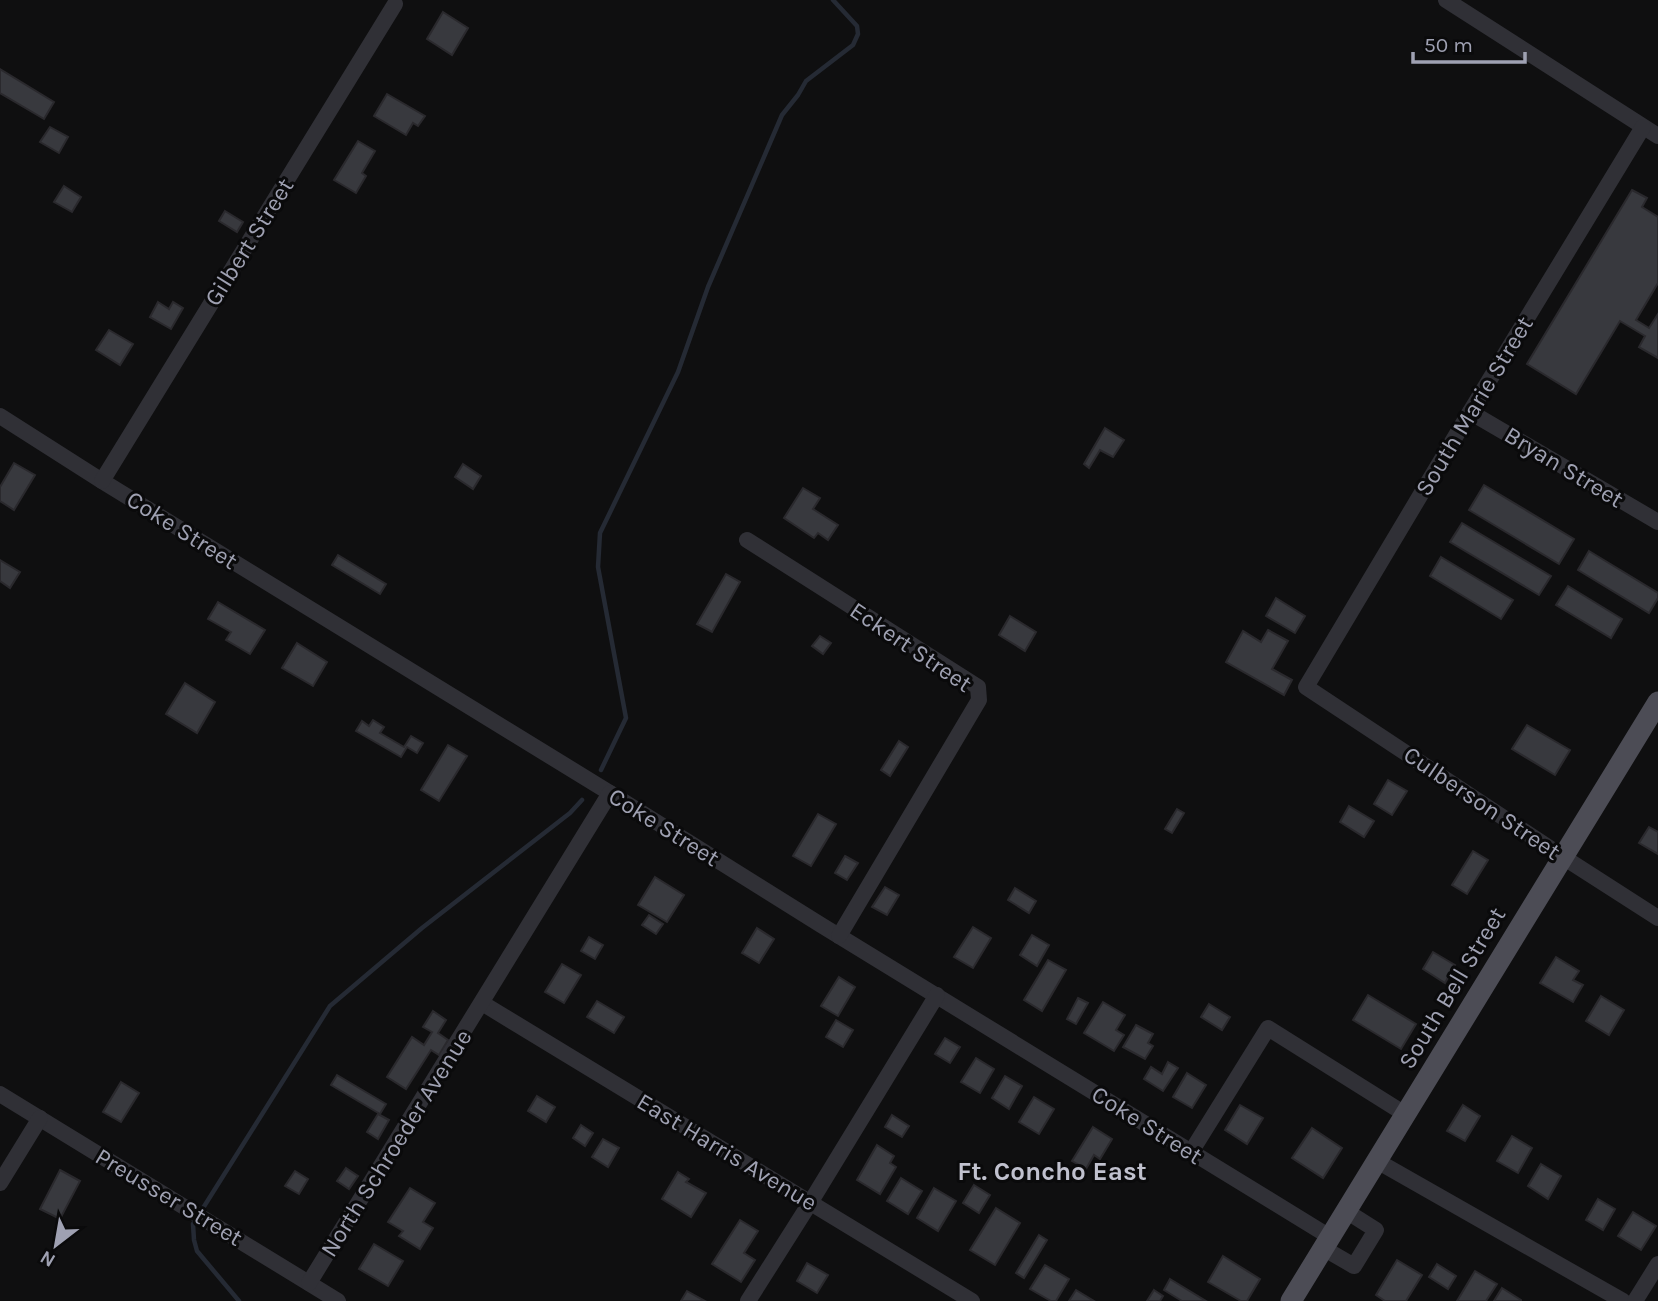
<svg xmlns="http://www.w3.org/2000/svg" width="1658" height="1301" viewBox="0 0 1658 1301" font-family="Karla,sans-serif">
<style>
.lines{fill:none;stroke-linecap:round;stroke-linejoin:round}
.stream{stroke:#252a34;stroke-width:4.5}
.building{fill:#38393e;stroke:#2a292d;stroke-width:2}
.minor{stroke:#303036;stroke-width:16}
.major{stroke:#4c4c55;stroke-width:21}
.labels{text-anchor:middle;stroke-width:6;stroke-linejoin:round;paint-order:stroke}
.street-label{font-size:24px;fill:#9fa1b2;stroke:#0a0a0b}
.neighbourhood-label{font-size:26px;font-weight:bold;fill:#c0c1ce;stroke:#0a0a0b}
</style>
<rect width="100%" height="100%" fill="#0f0f10"/>
<g class="lines">
<!-- stream -->
<g class="stream">
<path d="M601 770 626 718 598 567 600 533 678 372 708 287 782 115 798 95 806 81 853 45 858 34 857 26 833 0"/>
<path d="M239 1301 197 1251 194 1240 193 1224 330 1006 422 928 570 813 582 800"/>
</g>
</g>
<!-- building -->
<g class="building">
<path d="M443 12 468 28 452 55 427 39Z"/>
<path d="M0 69 54 102 44 119 0 93Z"/>
<path d="M387 94 425 116 418 126 413 123 406 135 374 116Z"/>
<path d="M50 127 68 137 59 153 40 142Z"/>
<path d="M358 141 375 151 362 173 366 176 356 193 334 180Z"/>
<path d="M64 186 81 197 72 212 54 202Z"/>
<path d="M1632 190 1647 198 1642 207 1658 217V283L1636 320 1649 328 1658 314V358L1639 347 1645 336 1620 321 1576 394 1527 364Z"/>
<path d="M225 211 243 222 237 232 219 221Z"/>
<path d="M158 302 169 309 173 302 183 308 171 329 150 317Z"/>
<path d="M109 330 133 344 120 365 96 350Z"/>
<path d="M1105 428 1124 440 1113 457 1100 450 1089 468 1084 464Z"/>
<path d="M14 463 35 475 14 510 0 501V487Z"/>
<path d="M463 464 481 476 473 489 455 477Z"/>
<path d="M1484 485 1574 539 1559 564 1469 510Z"/>
<path d="M803 488 820 498 813 509 838 525 828 540 818 533 814 538 784 518Z"/>
<path d="M1462 523 1551 576 1539 595 1450 542Z"/>
<path d="M1589 551 1658 593V598L1649 613 1578 570Z"/>
<path d="M338 555 386 584 380 594 332 565Z"/>
<path d="M1441 557 1513 600 1501 619 1430 576Z"/>
<path d="M0 560 20 572 10 588 0 581Z"/>
<path d="M726 574 740 582 712 632 697 624Z"/>
<path d="M1568 586 1622 619 1611 638 1556 605Z"/>
<path d="M1276 598 1305 616 1295 633 1266 616Z"/>
<path d="M218 602 265 630 250 654 226 640 231 632 208 619Z"/>
<path d="M1010 616 1036 632 1025 651 999 635Z"/>
<path d="M1268 630 1288 641 1272 669 1292 680 1284 695 1226 662 1243 631 1261 642Z"/>
<path d="M820 636 831 643 823 654 812 646Z"/>
<path d="M297 643 327 662 313 686 282 668Z"/>
<path d="M185 683 215 702 197 733 166 714Z"/>
<path d="M373 720 384 727 380 733 404 747 411 736 423 743 417 753 407 747 401 757 356 731 362 721 369 726Z"/>
<path d="M1527 725 1570 750 1555 775 1512 749Z"/>
<path d="M899 741 908 747 890 776 881 770Z"/>
<path d="M448 745 467 756 439 801 421 790Z"/>
<path d="M1388 780 1407 791 1392 815 1374 804Z"/>
<path d="M1349 806 1374 821 1364 837 1340 822Z"/>
<path d="M1177 809 1184 813 1172 833 1165 829Z"/>
<path d="M818 814 836 824 811 866 793 856Z"/>
<path d="M1649 827 1658 832V854L1639 843Z"/>
<path d="M1473 851 1488 860 1467 894 1452 885Z"/>
<path d="M845 856 858 863 847 880 835 873Z"/>
<path d="M655 877 684 895 667 922 638 905Z"/>
<path d="M885 887 899 895 887 915 872 907Z"/>
<path d="M1015 888 1036 901 1029 913 1008 900Z"/>
<path d="M649 915 663 924 656 934 642 925Z"/>
<path d="M973 927 991 938 973 968 954 957Z"/>
<path d="M757 928 774 939 759 963 742 953Z"/>
<path d="M1032 935 1049 945 1037 966 1020 955Z"/>
<path d="M589 937 603 945 595 959 581 951Z"/>
<path d="M1433 952 1455 965 1445 983 1423 969Z"/>
<path d="M1556 957 1579 971 1573 980 1583 985 1573 1002 1540 983Z"/>
<path d="M1048 960 1066 970 1042 1011 1024 1000Z"/>
<path d="M562 964 581 975 564 1003 545 992Z"/>
<path d="M839 977 855 987 838 1016 821 1006Z"/>
<path d="M1368 995 1416 1024 1401 1049 1353 1020Z"/>
<path d="M1601 996 1624 1010 1609 1035 1586 1021Z"/>
<path d="M1078 998 1088 1003 1076 1024 1067 1019Z"/>
<path d="M597 1001 624 1017 614 1033 587 1017Z"/>
<path d="M1103 1002 1125 1015 1116 1030 1124 1035 1114 1051 1084 1033Z"/>
<path d="M1209 1004 1230 1017 1222 1030 1201 1017Z"/>
<path d="M433 1011 446 1020 438 1033 448 1040 439 1055 431 1050 406 1089 387 1077 412 1037 424 1045 432 1032 423 1027Z"/>
<path d="M836 1020 853 1030 843 1047 826 1037Z"/>
<path d="M1136 1025 1153 1034 1148 1043 1153 1046 1145 1059 1123 1047Z"/>
<path d="M945 1038 960 1047 950 1063 935 1054Z"/>
<path d="M976 1058 994 1069 980 1093 961 1082Z"/>
<path d="M1168 1062 1178 1068 1163 1091 1144 1079 1151 1067 1162 1074Z"/>
<path d="M1187 1073 1206 1085 1192 1108 1173 1097Z"/>
<path d="M337 1075 386 1104 380 1114 331 1085Z"/>
<path d="M1005 1076 1022 1086 1009 1109 992 1098Z"/>
<path d="M121 1082 139 1093 121 1122 103 1112Z"/>
<path d="M537 1096 555 1107 546 1122 528 1111Z"/>
<path d="M1034 1097 1054 1109 1039 1134 1019 1122Z"/>
<path d="M1240 1105 1263 1118 1247 1144 1225 1130Z"/>
<path d="M1463 1105 1480 1116 1465 1141 1447 1131Z"/>
<path d="M378 1114 389 1120 378 1139 367 1132Z"/>
<path d="M892 1115 909 1126 902 1137 885 1127Z"/>
<path d="M581 1125 593 1133 585 1146 573 1138Z"/>
<path d="M1093 1127 1112 1139 1100 1159 1094 1155 1086 1169 1072 1161Z"/>
<path d="M1312 1128 1342 1148 1323 1178 1292 1158Z"/>
<path d="M1512 1136 1532 1148 1518 1173 1497 1161Z"/>
<path d="M603 1139 619 1148 608 1167 592 1157Z"/>
<path d="M877 1145 894 1156 890 1163 896 1167 880 1194 857 1180Z"/>
<path d="M1541 1164 1561 1176 1548 1199 1528 1186Z"/>
<path d="M346 1168 358 1176 349 1189 337 1181Z"/>
<path d="M60 1170 80 1181 60 1219 40 1209Z"/>
<path d="M295 1171 308 1179 299 1194 285 1186Z"/>
<path d="M678 1172 689 1179 686 1182 706 1193 691 1217 662 1199Z"/>
<path d="M901 1178 922 1191 908 1214 887 1201Z"/>
<path d="M974 1185 990 1195 979 1213 963 1203Z"/>
<path d="M410 1188 435 1203 423 1222 433 1228 420 1249 399 1236 403 1231 388 1222Z"/>
<path d="M934 1188 956 1201 938 1231 917 1218Z"/>
<path d="M1598 1199 1615 1209 1603 1230 1586 1220Z"/>
<path d="M996 1208 1020 1223 995 1265 970 1250Z"/>
<path d="M1633 1212 1656 1226 1641 1250 1618 1236Z"/>
<path d="M740 1220 758 1231 744 1253 755 1260 741 1282 712 1264Z"/>
<path d="M1039 1235 1047 1240 1024 1278 1016 1273Z"/>
<path d="M374 1244 403 1261 388 1286 359 1269Z"/>
<path d="M1223 1256 1260 1279 1247 1301H1241L1208 1282Z"/>
<path d="M1397 1260 1422 1275 1406 1301H1385L1376 1295Z"/>
<path d="M807 1263 828 1275 817 1293 797 1281Z"/>
<path d="M1437 1264 1456 1276 1448 1289 1429 1277Z"/>
<path d="M1045 1265 1069 1279 1056 1301H1051L1030 1289Z"/>
<path d="M1475 1271 1497 1284 1486 1301H1457Z"/>
<path d="M1170 1279 1206 1301H1182L1164 1290Z"/>
<path d="M1502 1288 1521 1300V1301H1494Z"/>
<path d="M1076 1290 1094 1301H1069Z"/>
<path d="M1154 1290 1163 1296 1160 1301H1147Z"/>
<path d="M687 1291 705 1301H681Z"/>
</g>
<g class="lines">
<!-- minor -->
<g class="minor">
<path d="M1446 0 1658 136"/>
<path d="M1643 127 1470 412 1306 687 1563 857 1658 918"/>
<path d="M1470 412 1658 522"/>
<path d="M0 416 102 481 610 793 821 925 1330 1237"/>
<path d="M102 481 395 4"/>
<path d="M747 540 978 687 979 700 839 936"/>
<path d="M482 1003 972 1301"/>
<path d="M0 1094 338 1301"/>
<path d="M1191 1152 1268 1028 1405 1114"/>
<path d="M1377 1161 1623 1301"/>
<path d="M0 1183 40 1118"/>
<path d="M1323 1248 1354 1266 1376 1230 1346 1211"/>
<path d="M309 1283 610 793"/>
<path d="M748 1301 810 1203 937 995"/>
<path d="M1635 1301 1658 1264"/>
</g>
<!-- major -->
<path class="major" d="M1291 1301 1658 702"/>
</g>
<g class="labels">
<!-- street labels -->
<g class="street-label">
<text transform="translate(249 242) rotate(-58)" y="8">Gilbert Street</text>
<text transform="translate(1474 406) rotate(-59)" y="8">South Marie Street</text>
<text transform="translate(1564 467) rotate(31)" y="8">Bryan Street</text>
<text transform="translate(182 530) rotate(32)" y="8">Coke Street</text>
<text transform="translate(911 647) rotate(34)" y="8">Eckert Street</text>
<text transform="translate(1482 803) rotate(34)" y="8">Culberson Street</text>
<text transform="translate(664 827) rotate(32)" y="8">Coke Street</text>
<text transform="translate(1452 988) rotate(-59)" y="8">South Bell Street</text>
<text transform="translate(1147 1125) rotate(32)" y="8">Coke Street</text>
<text transform="translate(396 1143) rotate(-58)" y="8">North Schroeder Avenue</text>
<text transform="translate(727 1152) rotate(31)" y="8">East Harris Avenue</text>
<text transform="translate(169 1197) rotate(31)" y="8">Preusser Street</text>
</g>
<!-- neighbourhood labels -->
<g class="neighbourhood-label">
<text x="1052" y="1180">Ft. Concho East</text>
</g>
</g>
<!-- north arrow -->
<g transform="translate(56 1245) rotate(211)" stroke="#0a0a0b" stroke-width="5" paint-order="stroke">
<path d="M0-5L12 26L0 18L-12 26Z" fill="#9fa1b2"/>
<text y="-10" font-size="19" font-weight="bold" text-anchor="middle" fill="#9fa1b2">N</text>
</g>
<!-- scale -->
<path d="M1413 52v10h112v-10" fill="none" stroke="#9fa1b2" stroke-width="3.5"/>
<text x="1424" y="52" font-size="21" fill="#9fa1b2" stroke="#0a0a0b" stroke-width="5" paint-order="stroke">50 m</text>
</svg>
